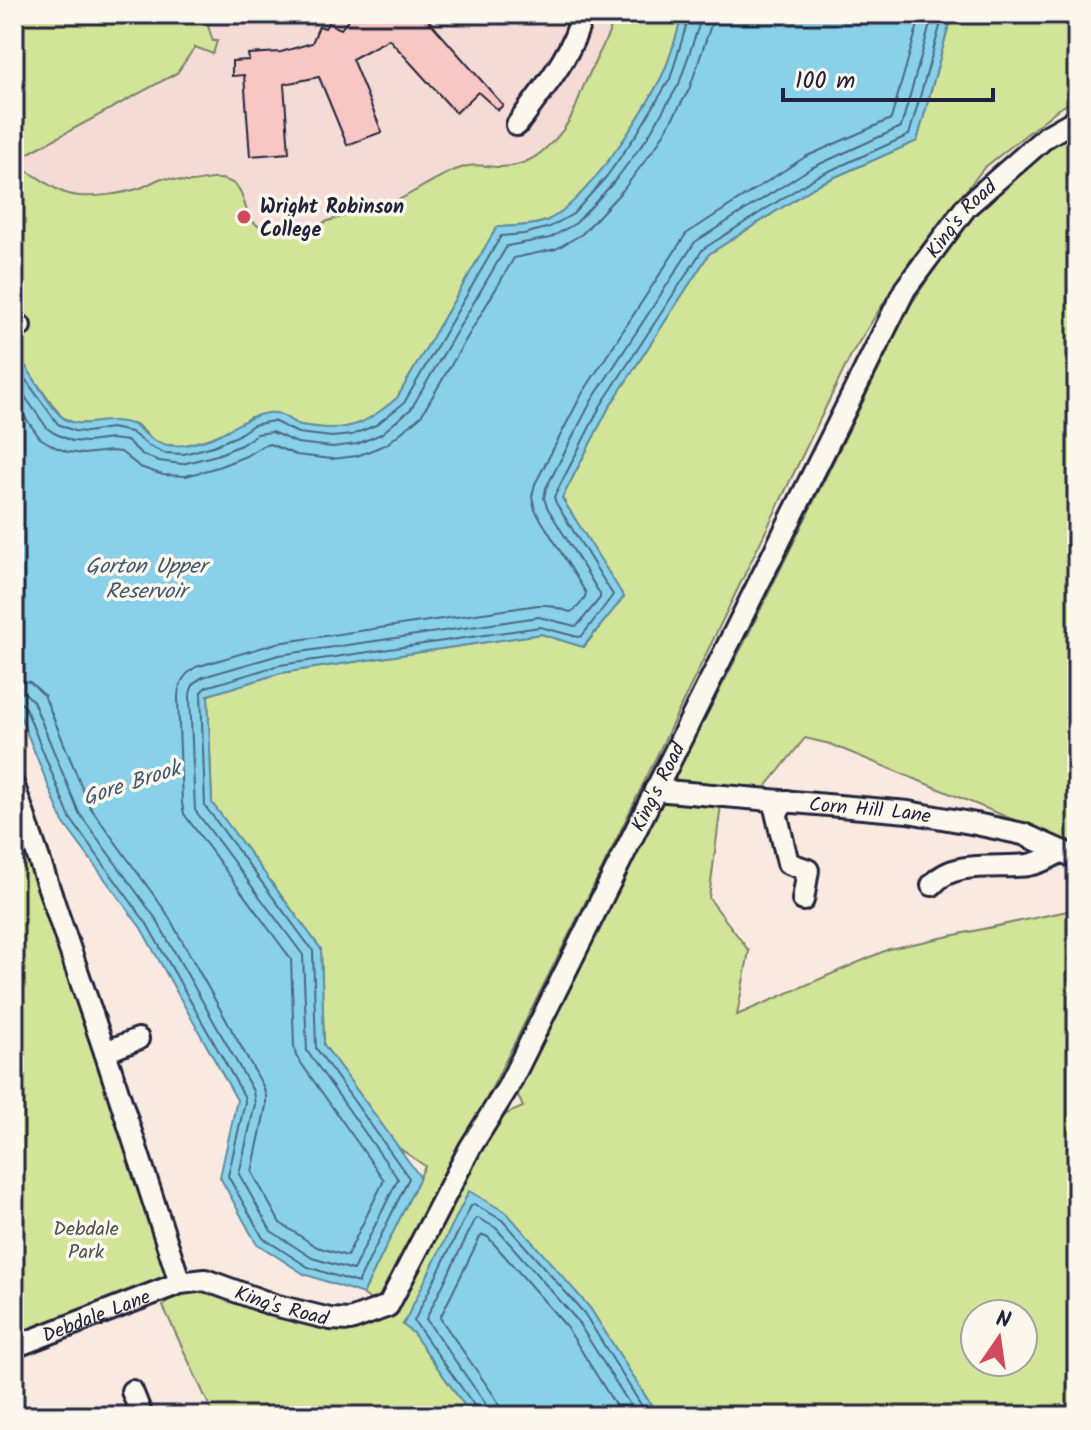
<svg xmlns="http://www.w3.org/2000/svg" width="1091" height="1430" viewBox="0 0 1091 1430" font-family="Kalam,sans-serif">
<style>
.built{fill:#f5dbd5}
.green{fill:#d2e498;stroke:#7a836a;stroke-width:2;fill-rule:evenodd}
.water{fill:#88d1e9;stroke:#5f8ba3;stroke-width:2}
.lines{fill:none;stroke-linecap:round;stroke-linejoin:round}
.shore{stroke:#4b6881;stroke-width:2}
.building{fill:#f8c7c4;stroke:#22223b;stroke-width:2}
.minor-casing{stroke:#22223b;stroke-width:26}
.minor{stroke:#fbf7ec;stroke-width:20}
.poi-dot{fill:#d1495b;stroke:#fbf7ec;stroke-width:3}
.labels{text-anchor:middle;stroke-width:7;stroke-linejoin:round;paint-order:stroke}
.poi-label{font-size:20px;font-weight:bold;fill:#22223b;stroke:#fbf7ec;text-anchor:start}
.street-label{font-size:20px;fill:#22223b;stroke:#fbf7ec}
.park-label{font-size:20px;fill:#4e5252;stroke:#fbf7ec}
.water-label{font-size:22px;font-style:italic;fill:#41576f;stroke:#fbf7ec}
</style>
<rect width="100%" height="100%" fill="#fae9e0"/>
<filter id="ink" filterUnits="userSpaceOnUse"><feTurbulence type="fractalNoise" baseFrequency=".0125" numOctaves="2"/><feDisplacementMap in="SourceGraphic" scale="16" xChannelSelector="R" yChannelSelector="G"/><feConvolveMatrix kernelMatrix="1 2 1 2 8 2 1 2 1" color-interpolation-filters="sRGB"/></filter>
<g filter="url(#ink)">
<!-- built -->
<path class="built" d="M14 14H657L567 170 14 317Z"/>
<!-- green -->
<g class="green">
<path d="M14 14H204L213 41H217L213 54 195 47 177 73 14 161Z"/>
<path d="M616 14H683C676 35 671 59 661 78 641 117 585 204 546 221 530 227 513 226 497 227L397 398 372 419 350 427 332 429 299 425 276 413 250 417 233 429 211 438 183 446 166 445 153 440 136 424 74 423 62 417 14 352V167C38 171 51 194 80 196 98 197 122 194 140 188 147 186 155 180 162 178 171 177 182 183 192 182 205 181 215 176 228 181 256 191 230 230 285 233 301 233 316 225 331 220 352 213 375 209 396 201 418 191 438 175 461 168 474 163 484 166 497 167 515 168 533 161 546 148 558 138 569 123 575 109 579 100 581 90 586 81 596 58 609 37 616 14Z"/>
<path d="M961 14H1077V99L1058 109 984 168 912 258 852 353 602 869 447 1177 464 1187 466 1182 459 1178 485 1138 506 1114 523 1107 517 1093 658 808 664 802 721 805 709 898 749 951 737 1015 889 949 1077 909V1416H655L656 1413 590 1308 507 1214 403 1324 413 1333 472 1416H214L163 1306 174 1294 202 1286 359 1327 376 1323 390 1316 363 1294 425 1166 399 1148 324 1045 321 949 212 803 208 695 281 673 541 634 584 647 623 597 562 498 608 409 709 254 819 184 917 141 949 25ZM975 1314H1023V1362H975Z"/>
<path d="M1077 129V848L1048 834 830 744 805 738 765 788H688L674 778 744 643 910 306 965 223 1021 169Z"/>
<path d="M14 801 172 1278 14 1342Z"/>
</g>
<!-- water -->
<g class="water">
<path d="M683 14H961L949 25 917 141 819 184 709 254 608 409 562 498 624 597 583 647 541 634 281 673 208 695 212 803 321 949 324 1045 420 1177 363 1294 304 1274 256 1243 220 1177 237 1100 141 928 63 822 14 701V352C32 370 43 399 61 416 75 430 96 420 113 421 135 422 135 426 150 438 168 451 189 445 209 439 229 432 254 410 276 413 283 414 290 421 297 424 303 426 309 426 315 427 353 432 369 421 397 398L497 227C513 226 530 227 546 221 585 204 641 117 661 78 671 59 676 35 683 14Z"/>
<path d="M469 1191 507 1213 590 1308 656 1413 655 1416H472L413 1333 403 1325Z"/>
</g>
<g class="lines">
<!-- shore -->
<g class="shore">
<path d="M14 364 58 424 74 431 87 432 111 428 131 432 149 446 164 453 184 454 213 446 237 436 253 425 273 421 298 433 332 437 352 435 376 425 404 403 501 236 524 234 550 227 573 214 607 176 638 132 670 79 690 14"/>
<path d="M14 381 47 428 54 433 72 441 87 442 111 439 127 441 143 455 159 461 182 464 217 455 241 445 257 434 272 432 297 443 332 447 357 444 381 434 411 409 507 246 550 238 576 223 614 182 647 138 679 84 700 22 701 14"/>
<path d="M14 402 40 438 55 447 68 452 83 454 111 451 121 452 140 467 163 475 186 476 218 467 246 456 262 446 270 444 296 455 332 459 357 456 387 444 421 416 514 258 556 249 582 234 623 190 657 145 689 90 711 25 713 14"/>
<path d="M14 679 30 682 44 695 90 807 166 912 263 1086 266 1096V1106L252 1172 280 1223 317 1247 347 1256 384 1180 296 1056 294 1046 291 959 184 814 182 803 178 698C178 684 184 674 196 667L277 643 538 605H548L570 612C577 610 585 599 586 593L535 510 532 496 535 484 582 394 686 234 805 157 891 119 921 14"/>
<path d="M14 691 25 693 33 701 79 813 156 919 253 1091 255 1104 239 1174 271 1231 312 1258 353 1270 398 1179 307 1051 303 955 195 810 190 697C190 688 195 681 203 677L279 655 539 617 575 626 578 625 600 598V594L547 507 544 498 546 488 592 400 695 242 811 168 901 127 931 21 935 14"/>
<path d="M14 701 20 702 25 707 70 818 147 924 244 1096 245 1102 228 1176 263 1238 308 1267 358 1283 409 1178 316 1048 313 951 205 806 201 692 206 687 280 665 540 627 578 637 582 636 613 595 556 503 554 497 601 405 703 249 816 177 909 135 941 23 949 14"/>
<path d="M477 1416 476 1408 414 1321 471 1206 474 1204 502 1220 584 1313 648 1416"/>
<path d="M488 1416 485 1403 426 1319 475 1220 478 1218 496 1228 576 1319 637 1416"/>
<path d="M500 1416 499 1406 495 1397 440 1318 480 1237 483 1235 488 1237 566 1326 622 1416"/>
</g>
</g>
<!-- building -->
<path class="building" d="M353 14H423L503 105 498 110 478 92 456 113 389 39 352 59 382 132 347 145 319 77 284 84 289 153 250 156 244 75 232 76V61L249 60 248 54 281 52 312 43 319 26 325 28 328 23 341 29Z"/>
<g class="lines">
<!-- minor casing -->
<g class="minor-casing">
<g id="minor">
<path d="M517 125C541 91 573 56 582 14"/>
<path d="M14 326H20"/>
<path d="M14 786 105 1052 180 1283"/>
<path id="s1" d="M655 790 908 812 976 824 1023 834 1077 858"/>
<path d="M787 801 776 812 788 863 808 870 803 900"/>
<path d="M932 885C954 859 997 869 1028 865 1041 863 1051 857 1062 851"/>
<path d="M105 1052 138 1039"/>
<path id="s2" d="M14 1347 180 1283 205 1280 274 1305 330 1319 350 1320 388 1306 470 1148 508 1087 905 289 966 207 1047 136 1077 119"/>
<path d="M132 1391 142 1416"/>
</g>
</g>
<!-- minor -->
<use href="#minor" class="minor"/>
</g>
</g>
<!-- markers -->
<circle class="poi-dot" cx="244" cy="217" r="8"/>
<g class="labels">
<!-- poi labels -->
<g class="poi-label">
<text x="260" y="213">Wright Robinson<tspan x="260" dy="23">College</tspan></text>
</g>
<!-- street labels -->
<g class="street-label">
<text dy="7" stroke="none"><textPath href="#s2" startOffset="1626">King's Road</textPath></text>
<text dy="7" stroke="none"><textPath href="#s2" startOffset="980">King's Road</textPath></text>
<text dy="7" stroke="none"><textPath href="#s1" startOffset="216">Corn Hill Lane</textPath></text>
<text dy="7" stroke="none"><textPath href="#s2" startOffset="284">King's Road</textPath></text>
<text dy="7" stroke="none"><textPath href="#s2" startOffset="88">Debdale Lane</textPath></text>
</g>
<!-- park labels -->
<g class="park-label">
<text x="86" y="1235">Debdale<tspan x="86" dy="23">Park</tspan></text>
</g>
<!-- water labels -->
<g class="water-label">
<text x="146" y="573">Gorton Upper<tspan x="146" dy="25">Reservoir</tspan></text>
<text transform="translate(131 782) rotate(-18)" y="8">Gore Brook</text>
</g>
</g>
<!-- margin -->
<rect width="1091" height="1430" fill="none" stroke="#fbf7ec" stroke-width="48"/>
<rect x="24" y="24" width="1043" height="1382" fill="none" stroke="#22223b" stroke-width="3" filter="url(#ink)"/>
<!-- north arrow -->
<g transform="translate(999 1338) rotate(13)"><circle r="38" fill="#fbf7ec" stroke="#a4a2a5" stroke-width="2"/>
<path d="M0-6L14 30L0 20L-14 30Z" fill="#d1495b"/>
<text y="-12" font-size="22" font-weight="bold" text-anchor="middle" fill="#22223b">N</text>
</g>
<!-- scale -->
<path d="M783 88v12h210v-12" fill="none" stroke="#22223b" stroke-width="4"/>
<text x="795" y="88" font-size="24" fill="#22223b" stroke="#fbf7ec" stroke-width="6" paint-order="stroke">100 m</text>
</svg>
